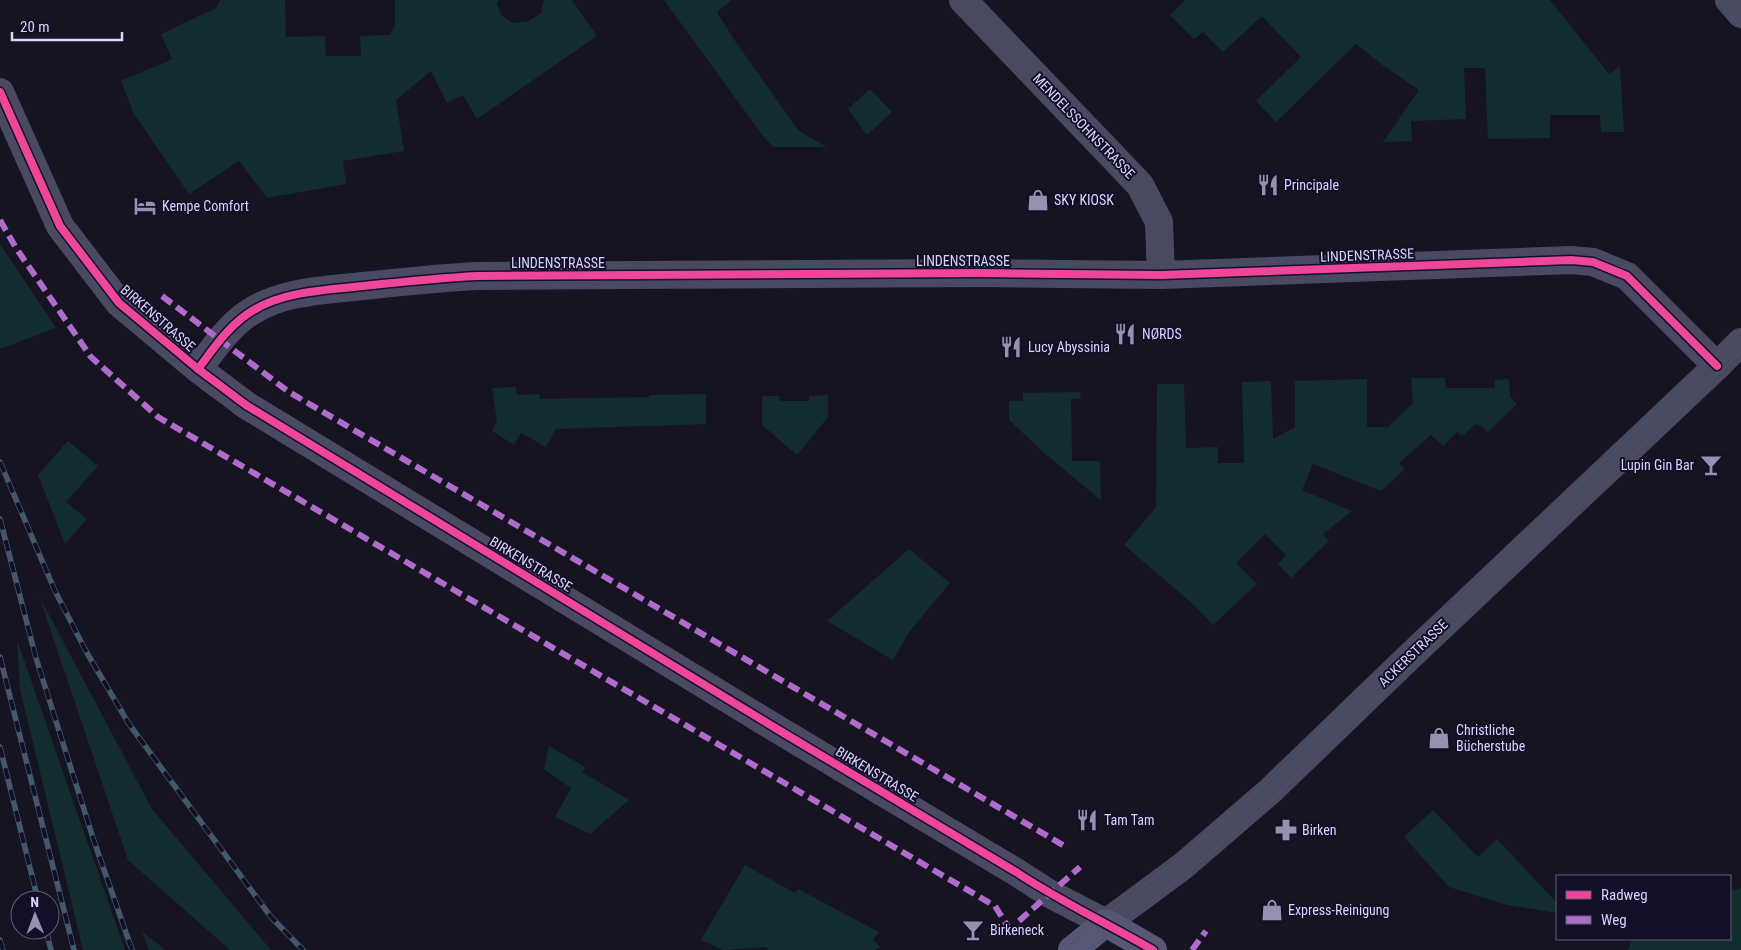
<svg xmlns="http://www.w3.org/2000/svg" width="1741" height="950" viewBox="0 0 1741 950" font-family="'Roboto Condensed',sans-serif">
<style>
.green{fill:#132c2d}
.lines{fill:none;stroke-linecap:round;stroke-linejoin:round}
.street{stroke:#4a4962;stroke-width:28}
.secondary{stroke:#575674;stroke-width:28}
.tram{stroke:#43596b;stroke-width:1}
.rail-casing{stroke:#43596b;stroke-width:5.5}
.rail{stroke:#130f26;stroke-width:4;stroke-dasharray:11;stroke-linecap:butt}
.quiet{stroke:#b06ccc;stroke-width:6;stroke-dasharray:12 6;stroke-linecap:butt}
.cycleway-casing{stroke:#130f26;stroke-width:11}
.cycleway{stroke:#ed469a;stroke-width:8}
.labels{text-anchor:middle;stroke-width:4;stroke-linejoin:round;paint-order:stroke}
.street-label{font-size:14px;fill:#d9d4ff;stroke:#130f26}
.poi-label{font-size:14px;fill:#d9d4ff;stroke:#130f26;text-anchor:start}
</style>
<rect width="100%" height="100%" fill="#161421"/>
<!-- green -->
<g class="green">
<path d="M220 0H285L286 37 325 36 326 56H361L360 36 390 35 395 26V0H499L497 4 502 16 513 23 529 21 541 13 544 0H572L597 36 477 119 463 95 447 103 431 71 396 100 404 151 343 161 346 184 267 198 239 161 189 194 134 114 121 81 172 59 161 34 216 8Z"/>
<path d="M664 0H732L717 12 733 38 799 131 827 147H773L763 136Z"/>
<path d="M1185 0H1550L1609 74 1620 66 1624 132H1601L1600 115H1550V138L1488 139 1485 68H1464L1466 119 1411 121 1412 141 1383 142 1419 90 1384 66 1356 44 1276 122 1256 101 1301 57 1262 16 1223 52 1203 32 1194 39 1170 15Z"/>
<path d="M870 89 892 112 867 135 848 109Z"/>
<path d="M0 244 56 328 0 349Z"/>
<path d="M1411 378H1445L1446 388H1495V380L1509 379 1510 397 1517 404 1488 432 1480 425 1479 426 1476 424 1462 436 1457 432 1443 446 1431 435 1399 463 1405 469 1381 491 1313 464 1302 490 1352 511 1323 534 1329 541 1291 578 1278 564 1286 555 1265 534 1236 563 1257 584 1213 625 1195 606 1124 545 1156 507 1157 384H1184L1186 448 1218 447V463H1244L1242 382 1271 381 1273 439 1295 427V381L1367 379V427H1388L1413 403Z"/>
<path d="M516 387 517 395 539 394 540 399 649 397V395L706 394V424L556 429 546 447 521 433 514 445 492 431 497 421 492 388Z"/>
<path d="M1080 392 1081 399H1071L1072 461H1100L1101 500 1043 452 1009 420V401H1023V393Z"/>
<path d="M828 395V417L797 455 762 425V396H779L780 401H809V396Z"/>
<path d="M68 441 98 466 66 502 87 519 65 544 38 475Z"/>
<path d="M909 549 950 583 909 632 893 660 827 621Z"/>
<path d="M39 596 152 809 271 950H230L128 860Z"/>
<path d="M17 640 125 950H83L20 689Z"/>
<path d="M549 746 585 767 582 772 629 800 590 834 555 817 571 788 544 769Z"/>
<path d="M1433 810 1478 857 1497 839 1557 903V913L1507 905 1449 887 1404 837Z"/>
<path d="M745 865 795 893 798 889 879 932 873 939 880 947 875 950H768L766 947 724 950 701 940Z"/>
<path d="M1741 888V950H1628L1632 939H1730V891Z"/>
<path d="M142 932 166 950H149Z"/>
</g>
<g class="lines">
<!-- street -->
<g class="street">
<path d="M963 0 1140 185 1159 222 1161 275"/>
<path d="M1729 0 1741 14"/>
<path d="M0 92 60 226 119 303 198 369 246 405 777 729 1016 872 1050 894 1106 923 1183 866 1270 791 1407 659 1717 366 1741 342"/>
<path d="M198 369C214 348 229 325 252 311 284 291 327 290 363 286 401 282 439 278 477 276L982 273 1161 275 1571 260 1593 262 1627 276 1717 366"/>
</g>
<!-- secondary -->
<path class="secondary" d="M1072 950 1106 923 1153 950"/>
<!-- tram -->
<g class="tram">
<path d="M1718 0 1741 28"/>
<path d="M1740 0 1741 1"/>
<path d="M1063 950 1170 865 1254 794 1741 330"/>
<path d="M1088 950 1187 873 1262 809 1741 352"/>
</g>
<!-- rail casing -->
<g class="rail-casing">
<g id="rail">
<path d="M0 462 55 591 87 653 129 724 271 917 303 950"/>
<path d="M0 519 36 658 94 841 132 950"/>
<path d="M0 657 74 950"/>
<path d="M0 747 38 900"/>
<path d="M46 930 51 950"/>
<path d="M0 940 3 950"/>
</g>
</g>
<!-- rail -->
<use href="#rail" class="rail"/>
<!-- quiet -->
<g class="quiet">
<path d="M0 220 16 248 91 357 158 417 995 906 1010 930"/>
<path d="M162 296 289 392 1068 848"/>
<path d="M1019 921 1080 867"/>
<path d="M1192 950 1206 931"/>
</g>
<!-- cycleway casing -->
<g class="cycleway-casing">
<g id="cycleway">
<path d="M0 92 60 226 119 303 198 369 246 405 777 729 1016 872C1060 901 1108 924 1153 950"/>
<path d="M198 369C214 348 229 325 252 311 284 291 327 290 363 286 401 282 439 278 477 276L982 273 1161 275 1571 260 1593 262 1627 276 1717 366"/>
</g>
</g>
<!-- cycleway -->
<use href="#cycleway" class="cycleway"/>
</g>
<!-- icons -->
<defs>
<g id="restaurant-bare" transform="scale(1.725)"><path d="M-5-6h1v4h1v-4h1v4h1v-4h1v5L-1.5 .5V6h-2V.5L-5-1ZM5-6V6H3V1.5H1.5Q1.5-4 5-6Z" fill="#9591b1" stroke="#130f26" stroke-width="2.5" paint-order="stroke"/></g>
<g id="shop-bare" transform="scale(1.725)"><path d="M-5-2.5h2.3a2.7 3.5 0 0 1 5.4 0H5L5.5 6h-11ZM-1.5-2.5h3a1.5 2.3 0 0 0-3 0Z" fill="#9591b1" stroke="#130f26" stroke-width="2.5" paint-order="stroke"/></g>
<g id="hotel-bare" transform="scale(1.725)"><path d="M-6-4.5h1.5V1H6V5H4.5V3h-9V5H-6ZM-4 0a1.8 1.8 0 1 1 3.6 0ZM.5 0V-2.5h3Q6-2.5 6 0Z" fill="#9591b1" stroke="#130f26" stroke-width="2.5" paint-order="stroke"/></g>
<g id="bar-bare" transform="scale(1.725)"><path d="M-6-5H6L.8 .8V4.5H3.5V6h-7V4.5H-.8V.8Z" fill="#9591b1" stroke="#130f26" stroke-width="2.5" paint-order="stroke"/></g>
<g id="pharmacy-bare" transform="scale(1.725)"><path d="M-2-6h4v4h4v4h-4v4h-4v-4h-4v-4h4Z" fill="#9591b1" stroke="#130f26" stroke-width="2.5" paint-order="stroke"/></g>
</defs>
<g fill-rule="evenodd">
<use href="#restaurant-bare" x="1268" y="185"/>
<use href="#shop-bare" x="1038" y="200"/>
<use href="#hotel-bare" x="145" y="206"/>
<use href="#restaurant-bare" x="1125" y="334"/>
<use href="#restaurant-bare" x="1011" y="347"/>
<use href="#bar-bare" x="1711" y="465"/>
<use href="#shop-bare" x="1439" y="738"/>
<use href="#restaurant-bare" x="1087" y="820"/>
<use href="#pharmacy-bare" x="1286" y="830"/>
<use href="#shop-bare" x="1272" y="910"/>
<use href="#bar-bare" x="973" y="930"/>
</g>
<g class="labels">
<!-- street labels -->
<g class="street-label">
<text transform="translate(1084 126) rotate(46)" y="5">MENDELSSOHNSTRASSE</text>
<text transform="translate(1367 255) rotate(-2)" y="5">LINDENSTRASSE</text>
<text x="963" y="266">LINDENSTRASSE</text>
<text x="558" y="268">LINDENSTRASSE</text>
<text transform="translate(158 318) rotate(41)" y="5">BIRKENSTRASSE</text>
<text transform="translate(531 564) rotate(31)" y="5">BIRKENSTRASSE</text>
<text transform="translate(1413 653) rotate(-44)" y="5">ACKERSTRASSE</text>
<text transform="translate(877 774) rotate(31)" y="5">BIRKENSTRASSE</text>
</g>
<!-- poi labels -->
<g class="poi-label">
<text x="1284" y="190">Principale</text>
<text x="1054" y="205">SKY KIOSK</text>
<text x="162" y="211">Kempe Comfort</text>
<text x="1142" y="339">NØRDS</text>
<text x="1028" y="352">Lucy Abyssinia</text>
<text x="1694" y="470" text-anchor="end">Lupin Gin Bar</text>
<text x="1456" y="735">Christliche<tspan x="1456" dy="16">Bücherstube</tspan></text>
<text x="1104" y="825">Tam Tam</text>
<text x="1302" y="835">Birken</text>
<text x="1288" y="915">Express-Reinigung</text>
<text x="990" y="935">Birkeneck</text>
</g>
</g>
<!-- legend -->
<rect x="1556" y="875" width="175" height="65" fill="#130f26" stroke="#625e7d"/>
<rect x="1566" y="891" width="25" height="8" fill="#ed469a" stroke="#625e7d"/>
<text x="1601" y="900" font-size="15" fill="#d9d4ff">Radweg</text>
<rect x="1566" y="916" width="25" height="8" fill="#b06ccc" stroke="#625e7d"/>
<text x="1601" y="925" font-size="15" fill="#d9d4ff">Weg</text>
<!-- north arrow -->
<g transform="translate(35 915) rotate(359)"><circle r="24" fill="#130f26" stroke="#625e7d"/>
<path d="M0-4L9 19L0 12L-9 19Z" fill="#9591b1"/>
<text y="-8" font-size="14" font-weight="bold" text-anchor="middle" fill="#d9d4ff">N</text>
</g>
<!-- scale -->
<path d="M12 32v8h110v-8" fill="none" stroke="#d9d4ff" stroke-width="2.5"/>
<text x="20" y="32" font-size="15" fill="#d9d4ff" stroke="#130f26" stroke-width="4" paint-order="stroke">20 m</text>
</svg>
